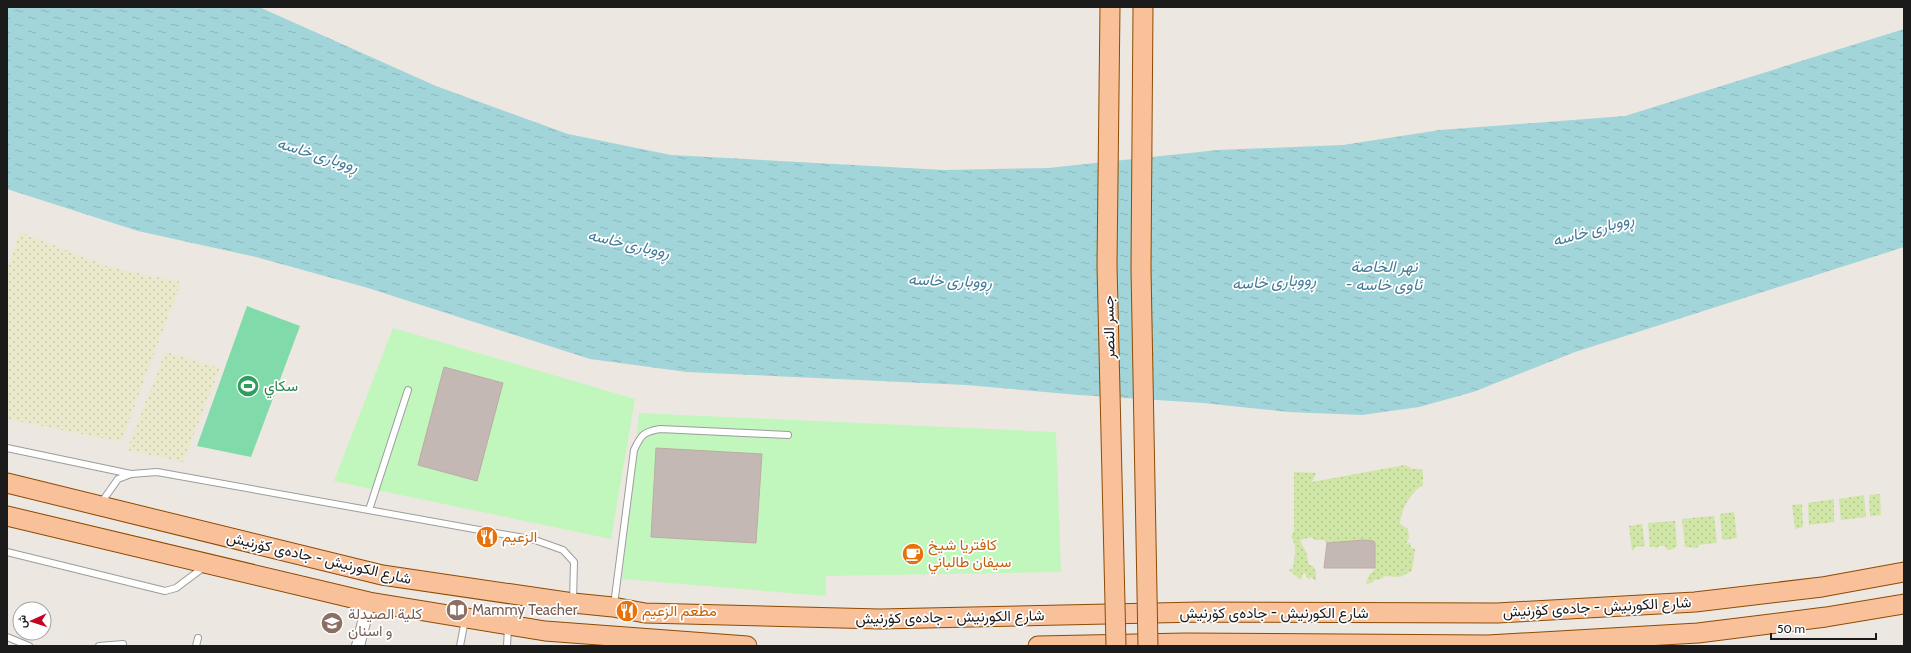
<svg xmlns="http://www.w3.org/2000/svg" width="1911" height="653" viewBox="0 0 1911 653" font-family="Cabin,Vazirmatn,sans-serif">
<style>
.farmland{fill:url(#farmland-dots)}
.grass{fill:url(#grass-dots)}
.park{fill:#c1f7bd}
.pitch{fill:#80daa9}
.water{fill:url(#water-ripples)}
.building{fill:#c4b8b4;stroke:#bdaba3}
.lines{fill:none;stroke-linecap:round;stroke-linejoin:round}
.lane-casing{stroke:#9c9c9c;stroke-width:8}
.street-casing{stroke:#9c9c9c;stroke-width:14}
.primary-casing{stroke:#8e4b04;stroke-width:21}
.lane{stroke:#fff;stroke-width:6}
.street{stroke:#fff;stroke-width:12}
.primary{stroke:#f9c199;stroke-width:19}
.primary-bridge-casing{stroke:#8e4b04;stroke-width:21;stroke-linecap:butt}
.primary-bridge{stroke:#f9c199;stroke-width:19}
.labels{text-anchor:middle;stroke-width:3.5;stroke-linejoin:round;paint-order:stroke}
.street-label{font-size:15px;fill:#1b1b1b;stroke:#fff}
.leisure-label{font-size:15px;fill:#27864d;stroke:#fff;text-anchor:start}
.food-label{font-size:15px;fill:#c56008;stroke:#fff;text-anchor:start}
.education-label{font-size:15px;fill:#785e54;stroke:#fff;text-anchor:start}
.water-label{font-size:16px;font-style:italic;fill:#457b98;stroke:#fff}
</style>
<defs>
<pattern id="farmland-dots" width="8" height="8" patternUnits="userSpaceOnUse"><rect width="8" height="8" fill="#ebe9cc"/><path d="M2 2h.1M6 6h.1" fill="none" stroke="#c9c7af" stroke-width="1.8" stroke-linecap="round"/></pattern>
<pattern id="grass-dots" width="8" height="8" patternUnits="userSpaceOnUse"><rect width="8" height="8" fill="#d0e6a7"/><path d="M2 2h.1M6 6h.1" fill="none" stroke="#b2c58f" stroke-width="1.8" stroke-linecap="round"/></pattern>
<pattern id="water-ripples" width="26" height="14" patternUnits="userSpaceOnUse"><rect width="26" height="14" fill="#a1d5d9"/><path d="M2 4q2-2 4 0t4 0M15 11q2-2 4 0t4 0" fill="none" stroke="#8ab6ba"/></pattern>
</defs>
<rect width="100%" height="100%" fill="#ece7e0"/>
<!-- farmland -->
<g class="farmland">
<path d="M20 232 109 267 181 282 121 442 7 419V269Z"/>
<path d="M165 352 220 368 183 462 127 450Z"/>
</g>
<!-- grass -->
<g class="grass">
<path d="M1405 465 1413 469H1421L1423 472V480L1421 481 1423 482V485C1412 491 1400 510 1400 524L1408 529 1409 538 1406 544 1410 543 1411 548 1415 549 1412 571 1400 577 1384 576 1381 579 1374 580 1372 583 1366 584 1369 575 1375 569V543L1373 541 1327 543 1324 540H1315L1312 537 1300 540 1306 552 1309 565 1313 566 1316 572V581L1311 577H1310V580L1306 577 1305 573H1303L1301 580 1289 570 1293 568C1294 558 1298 545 1291 537L1294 531V472L1316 473 1312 482Z"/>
<path d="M1880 494 1881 515 1870 516 1869 495Z"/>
<path d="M1864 495 1866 517 1841 520 1839 499Z"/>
<path d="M1834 499V522L1809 525 1808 503Z"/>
<path d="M1802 504 1803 527 1795 529 1792 505Z"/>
<path d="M1734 512 1737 538 1724 540 1722 538 1720 514Z"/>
<path d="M1714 516 1717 543 1698 545V548L1685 547 1682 519Z"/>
<path d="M1675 521 1677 546 1673 549 1667 550 1665 546H1659L1656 549 1655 547H1650L1648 523Z"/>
<path d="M1642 524 1645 546 1636 547 1632 551 1629 526Z"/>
</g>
<!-- park -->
<g class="park">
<path d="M393 328 635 399 611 539 334 481Z"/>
<path d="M639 413 1056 432 1061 572 826 576V596L622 579Z"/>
</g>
<!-- pitch -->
<path class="pitch" d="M247 306 300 326 251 457 197 446Z"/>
<!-- water -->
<path class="water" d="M7 7H259L436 86 568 134 671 155 944 170 1048 168 1218 150 1343 145 1440 130 1625 116 1904 29V247L1575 352 1473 392 1419 407 1362 415 1288 412 1203 403 1079 395 966 385 687 372 590 359 368 288 256 257 138 231 7 189Z"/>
<!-- building -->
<g class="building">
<path d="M444 367 503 383 477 481 418 465Z"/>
<path d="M656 448 762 454 756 543 651 537Z"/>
<path d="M1365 540 1373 541 1375 543V568H1324L1327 543Z"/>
</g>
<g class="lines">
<!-- lane casing -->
<g class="lane-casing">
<g id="lane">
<path d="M7 448 131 474"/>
<path d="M101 503 118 479 131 474 157 472 535 540 563 550 574 562 573 601"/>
<path d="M369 510 408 390"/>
<path d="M7 552 165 591 176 588 204 567"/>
<path d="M614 605 634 450C641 435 643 432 660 429L788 435"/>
<path d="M7 637 29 646"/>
<path d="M99 646 123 644"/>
<path d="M196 646 198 638"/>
<path d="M460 646 465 620"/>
<path d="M507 646 508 628"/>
</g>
</g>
<!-- street casing -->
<g class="street-casing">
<path id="street" d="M358 646 369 602"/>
</g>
<!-- primary casing -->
<g class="primary-casing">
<g id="primary">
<path d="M7 483 382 575 573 603 613 607 645 613 880 619 1200 612 1497 613 1695 602 1822 587 1904 572"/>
<path d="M7 516 369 602 545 631 747 646"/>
<path d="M1038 646 1185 643 1488 645 1698 633 1826 617 1904 604"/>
</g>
</g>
<!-- lane -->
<use href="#lane" class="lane"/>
<!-- street -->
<use href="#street" class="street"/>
<!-- primary -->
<use href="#primary" class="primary"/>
<!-- primary-bridge casing -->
<g class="primary-bridge-casing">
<g id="primary-bridge">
<path d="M1110 7 1107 265 1116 646"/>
<path d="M1143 7 1141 269 1148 646"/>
</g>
</g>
<!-- primary-bridge -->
<use href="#primary-bridge" class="primary-bridge"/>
</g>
<!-- icons -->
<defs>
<g id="stadium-disc" transform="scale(1.15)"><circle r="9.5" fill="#2e9e5b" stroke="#fff"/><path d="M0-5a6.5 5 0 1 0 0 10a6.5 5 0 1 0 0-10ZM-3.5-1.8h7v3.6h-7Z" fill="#fff"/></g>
<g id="restaurant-disc" transform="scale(1.15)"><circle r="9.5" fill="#e8710a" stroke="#fff"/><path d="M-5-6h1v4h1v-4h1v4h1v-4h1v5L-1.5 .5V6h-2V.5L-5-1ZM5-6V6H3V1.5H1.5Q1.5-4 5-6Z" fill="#fff"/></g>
<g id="cafe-disc" transform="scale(1.15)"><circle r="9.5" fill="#e8710a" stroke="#fff"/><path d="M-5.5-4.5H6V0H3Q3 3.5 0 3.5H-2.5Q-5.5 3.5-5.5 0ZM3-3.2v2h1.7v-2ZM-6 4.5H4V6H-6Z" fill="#fff"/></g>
<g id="library-disc" transform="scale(1.15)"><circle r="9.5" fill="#8d6e63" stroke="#fff"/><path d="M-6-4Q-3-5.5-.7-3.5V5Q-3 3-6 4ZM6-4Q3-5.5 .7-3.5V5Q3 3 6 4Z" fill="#fff"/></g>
<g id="university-disc" transform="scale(1.15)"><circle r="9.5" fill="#8d6e63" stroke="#fff"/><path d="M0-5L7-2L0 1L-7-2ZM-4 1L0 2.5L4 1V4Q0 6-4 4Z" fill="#fff"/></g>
</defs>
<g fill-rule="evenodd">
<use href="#stadium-disc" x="248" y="386"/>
<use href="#restaurant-disc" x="487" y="537"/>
<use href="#cafe-disc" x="913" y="554"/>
<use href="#library-disc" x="457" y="610"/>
<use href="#restaurant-disc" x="627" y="611"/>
<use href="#university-disc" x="332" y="623"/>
</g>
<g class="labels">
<!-- street labels -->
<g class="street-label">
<text transform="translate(1109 327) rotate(-91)" y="5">جسر النصر</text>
<text transform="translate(319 558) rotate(13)" y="5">شارع الكورنيش - جادەی کۆرنیش</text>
<text transform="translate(1597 607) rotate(-3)" y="5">شارع الكورنيش - جادەی کۆرنیش</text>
<text x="1274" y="618">شارع الكورنيش - جادەی کۆرنیش</text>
<text transform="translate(950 617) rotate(-1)" y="5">شارع الكورنيش - جادەی کۆرنیش</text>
</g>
<!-- leisure labels -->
<g class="leisure-label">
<text x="264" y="391">سكاي</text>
</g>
<!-- food labels -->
<g class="food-label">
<text x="502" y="542">الزعيم</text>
<text x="928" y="550">كافتريا شيخ<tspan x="928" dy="17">سيفان طالباني</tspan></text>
<text x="642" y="616">مطعم الزعيم</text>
</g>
<!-- education labels -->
<g class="education-label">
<text x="472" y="615">Mammy Teacher</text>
<text x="348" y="619">كلية الصيدلة<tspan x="348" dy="17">و اسنان</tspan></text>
</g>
<!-- water labels -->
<g class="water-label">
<text transform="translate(318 154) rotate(17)" y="6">ڕووباری خاسە</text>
<text transform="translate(1593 229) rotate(-16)" y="6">ڕووباری خاسە</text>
<text transform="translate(629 243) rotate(13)" y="6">ڕووباری خاسە</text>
<text x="1384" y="272">نهر الخاصة<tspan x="1384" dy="18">- ئاوی خاسە</tspan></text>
<text transform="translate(950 280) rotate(2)" y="6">ڕووباری خاسە</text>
<text transform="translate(1274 281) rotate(-3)" y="6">ڕووباری خاسە</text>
</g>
</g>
<!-- border -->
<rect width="1911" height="653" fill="none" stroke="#1b1b1b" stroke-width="16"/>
<!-- north arrow -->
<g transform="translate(32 621) rotate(267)"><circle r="19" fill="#ffffff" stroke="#a4a4a4"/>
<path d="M0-3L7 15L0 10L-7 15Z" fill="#c00623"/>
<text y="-6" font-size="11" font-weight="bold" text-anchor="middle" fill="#1b1b1b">ش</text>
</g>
<!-- scale -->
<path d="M1771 633v6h105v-6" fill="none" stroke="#1b1b1b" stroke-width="2"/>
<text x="1777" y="633" font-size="12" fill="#1b1b1b" stroke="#ffffff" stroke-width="3" paint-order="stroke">50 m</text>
</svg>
